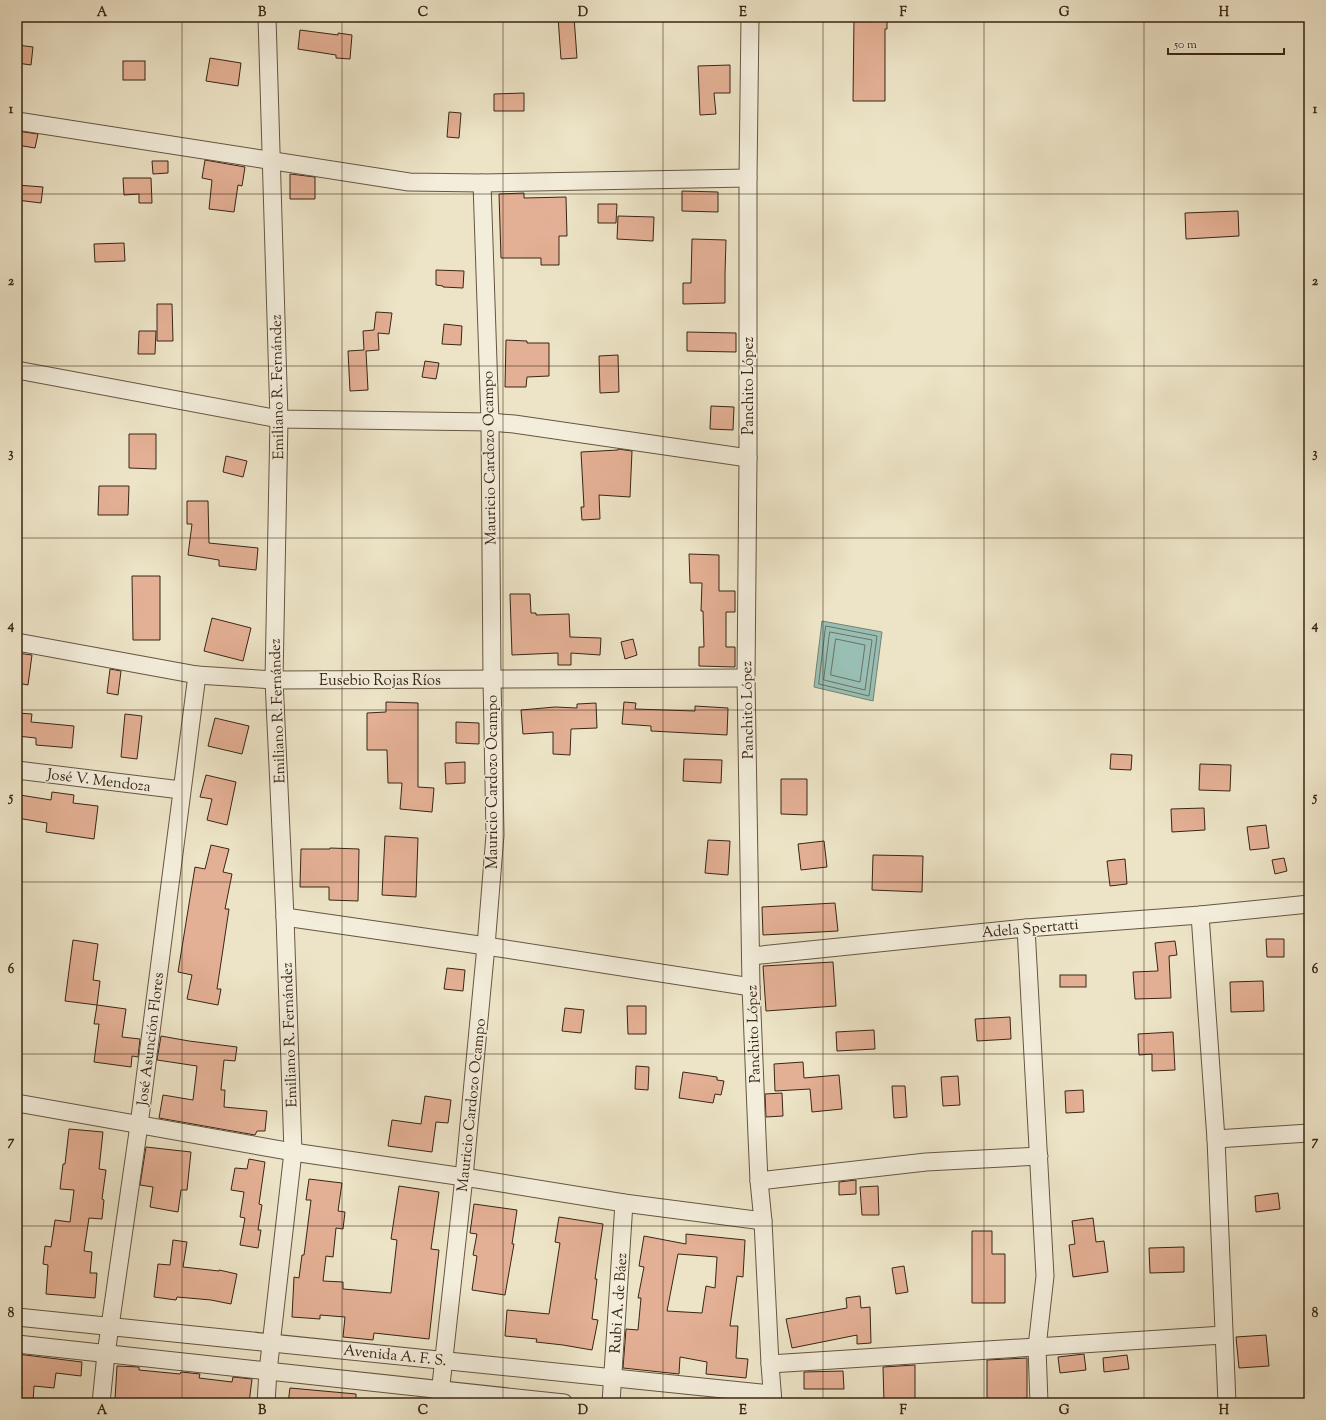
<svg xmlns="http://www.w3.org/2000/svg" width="1326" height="1420" viewBox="0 0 1326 1420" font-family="'Sorts Mill Goudy',serif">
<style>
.water{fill:#99bfb4;stroke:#738274}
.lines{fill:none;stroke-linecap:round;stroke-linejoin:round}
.shore{stroke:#697264;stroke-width:1}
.building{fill:#e4b095;stroke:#392615;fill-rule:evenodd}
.minor-casing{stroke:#665642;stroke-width:19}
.minor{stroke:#f3eddb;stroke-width:17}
.grid{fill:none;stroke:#392615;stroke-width:1;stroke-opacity:0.55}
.labels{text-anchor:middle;stroke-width:3;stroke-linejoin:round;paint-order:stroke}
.street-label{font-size:15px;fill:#392615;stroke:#f3eddb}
.neatline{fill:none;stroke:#392615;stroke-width:1.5}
.grid-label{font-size:13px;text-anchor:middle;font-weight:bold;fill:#392615}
</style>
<rect width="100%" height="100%" fill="#ede4c7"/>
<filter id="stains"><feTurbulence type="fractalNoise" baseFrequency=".005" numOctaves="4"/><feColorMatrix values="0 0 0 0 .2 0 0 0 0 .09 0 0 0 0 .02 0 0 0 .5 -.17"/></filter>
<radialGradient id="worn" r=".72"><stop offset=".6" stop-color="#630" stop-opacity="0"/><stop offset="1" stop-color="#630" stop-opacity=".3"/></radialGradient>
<!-- water -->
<path class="water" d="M822 621 882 632 873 701 814 687Z"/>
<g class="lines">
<!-- shore -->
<g class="shore">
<path d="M826 626 877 636 869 696 819 684Z"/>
<path d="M830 632 872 640 865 690 824 680Z"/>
<path d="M836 639 865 645 860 682 831 675Z"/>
</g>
</g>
<!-- building -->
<g class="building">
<path d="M558 17H574L577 58 561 59Z"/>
<path d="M854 17H887V29H885V101H853Z"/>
<path d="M300 30 338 35V33L352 35 350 59 336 58V55L298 49Z"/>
<path d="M17 45 33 47 31 65 17 63Z"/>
<path d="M210 58 241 63 238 86 206 81Z"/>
<rect x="123" y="61" width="22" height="19"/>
<path d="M730 65V93H714L716 114 700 115 698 66Z"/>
<path d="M524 93V111H494V94Z"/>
<path d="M449 112 461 113 459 138 447 137Z"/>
<path d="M17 131 38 134 35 148 17 145Z"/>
<path d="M205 160 245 167 242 186 238 185 234 212 209 209 212 180 202 178Z"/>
<path d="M152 161H168V173L153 174Z"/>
<path d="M290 174 315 177V199H290Z"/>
<path d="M123 178H151L152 203H139V194L124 195Z"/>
<path d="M17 185 43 187 41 203 17 200Z"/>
<path d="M682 191 718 192V212L682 211Z"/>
<path d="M524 193V198L566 197 567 236H559V265H541V258H501L499 194Z"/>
<path d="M598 204H617L616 223H598Z"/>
<path d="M1238 211 1239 236 1186 239 1185 213Z"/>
<path d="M618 216 654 217 653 241 617 239Z"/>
<path d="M692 239 726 240 725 274V303L683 304V283H691Z"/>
<path d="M124 243 125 261 95 262 94 244Z"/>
<path d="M436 270 464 271 463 288 443 287V286L436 285Z"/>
<path d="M157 304H172L173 341H157Z"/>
<path d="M376 312 392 313 389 334 378 333 379 350 366 351 368 390 350 391 348 351 364 350 363 331 374 330Z"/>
<path d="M444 324 462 326 461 345 442 344Z"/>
<path d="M139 331H156L155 354H138Z"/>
<path d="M687 332 736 333V352L687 351Z"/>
<path d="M506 340 527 341V343H549V376L527 377 526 387H505Z"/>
<path d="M618 355 619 392 600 393 599 356Z"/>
<path d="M425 361 439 363 436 379 422 377Z"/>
<path d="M711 406 734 407 733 430 710 429Z"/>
<path d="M129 434H156V469L129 468Z"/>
<path d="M618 449 632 451 630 497 599 495 600 519 582 520 581 507H584L581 452 618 450Z"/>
<path d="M226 456 247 461 243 477 223 472Z"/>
<path d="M99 486H129L128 515H98Z"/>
<path d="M187 501H208L209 543 258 548 256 570 219 566V560L188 555 192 524H187Z"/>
<path d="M689 554 719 555V591H735V612H726V647H735V667L699 666V647H704L703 611H701L702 583H690Z"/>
<path d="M132 576H160V640H133Z"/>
<path d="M510 594H530L531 613H536V615L569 614 570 637 601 638 600 655 571 653V665H558V653L512 655Z"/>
<path d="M212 618 251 628 243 661 204 651Z"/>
<path d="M633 639 637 655 625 659 621 642Z"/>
<path d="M17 653 32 655 28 685 17 683Z"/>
<path d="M110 669 121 671 118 695 107 693Z"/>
<path d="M386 702 418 703V787L434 788 432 812 400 809 402 783H388L387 750H367V713L386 712Z"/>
<path d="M624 702 636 703 635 709 695 711V706L728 708 727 735 651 731V726L622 724Z"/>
<path d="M596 703 597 728 571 729 570 755 553 754V732L523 734 521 710 555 707 577 708V704Z"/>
<path d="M17 713 32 714 31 722 74 726 72 748 36 745V738L17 736Z"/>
<path d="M125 714 142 716 137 759 121 757Z"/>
<path d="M215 718 249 726 242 754 208 746Z"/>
<path d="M456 722 479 723V744L456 743Z"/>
<path d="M1111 754 1132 755 1131 770 1110 769Z"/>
<path d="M684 759 722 760 721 783 683 781Z"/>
<path d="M465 762V783L446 784 445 763Z"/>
<path d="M1200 764 1231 765 1230 791 1199 790Z"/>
<path d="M206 775 236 782 227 825 207 820 212 799 200 797Z"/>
<path d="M781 779H807V815L781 814Z"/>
<path d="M52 792 74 795 73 803 98 806 94 839 46 832 47 823 17 818 20 795 51 800Z"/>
<path d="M1204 808 1205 830 1172 832 1171 809Z"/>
<path d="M1266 825 1269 848 1250 850 1247 827Z"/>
<path d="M385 836 418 838 416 897 382 895Z"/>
<path d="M708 840 730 841 728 875 705 873Z"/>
<path d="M824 841 827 867 801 870 798 844Z"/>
<path d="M211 845 229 849 223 872 232 874 225 909H229L217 989H221L218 1005 187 999 192 975 178 972 195 867 205 869Z"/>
<path d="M330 848 359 849 358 901 329 900V887H300L301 849H330Z"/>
<path d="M873 855 923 856 922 892 872 890Z"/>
<path d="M1284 858 1287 871 1275 874 1272 860Z"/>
<path d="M1125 859 1127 884 1110 886 1107 861Z"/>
<path d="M835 903 838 931 763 935 762 907Z"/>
<path d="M1266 939H1284V957H1267Z"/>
<path d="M73 940 98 944 93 980 100 981 97 1005 65 1001Z"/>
<path d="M1175 941 1177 955 1169 956 1171 998 1135 999 1133 972 1158 971 1155 943Z"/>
<path d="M833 962 836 1006 766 1011 763 966Z"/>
<path d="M447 968 465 970 463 991 444 989Z"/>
<rect x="1060" y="975" width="26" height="12"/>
<path d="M1263 981 1264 1011 1231 1012 1230 982Z"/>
<path d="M97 1005 126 1009 122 1037 140 1039 138 1057 132 1056 131 1067 94 1062 99 1024H94Z"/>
<path d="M627 1006H646V1034H628Z"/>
<path d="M565 1008 584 1010 581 1033 562 1031Z"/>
<path d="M1010 1017 1011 1039 977 1041 975 1019Z"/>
<path d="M874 1030 875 1049 837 1051 836 1032Z"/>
<path d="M1173 1032 1175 1070 1152 1071V1054L1139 1055 1138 1034Z"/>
<path d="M161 1036 189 1041 237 1047 235 1061 224 1060 221 1090H225L224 1107 267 1111 265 1131H257L255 1135 159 1118 163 1095 193 1100 197 1066 157 1060Z"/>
<path d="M803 1062 804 1078 839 1075 842 1109 812 1112 810 1089 775 1091 774 1064Z"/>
<path d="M636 1066 649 1067 648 1090 635 1089Z"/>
<path d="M683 1072 717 1077V1080L724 1081 721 1095 715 1094 713 1103 679 1098Z"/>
<path d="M958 1076 960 1105 943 1106 941 1077Z"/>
<path d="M892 1086H905L907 1117 894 1118Z"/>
<path d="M1083 1090 1084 1112 1066 1113 1065 1091Z"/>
<path d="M782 1093 783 1116 766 1117 765 1094Z"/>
<path d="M425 1096 451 1100 448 1123 436 1122 432 1152 388 1146 392 1120 421 1124Z"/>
<path d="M69 1129 103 1132 99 1169 106 1170 102 1199 104 1200 102 1219 89 1218 84 1251 92 1252 90 1273H97L95 1298 46 1294 48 1265 43 1264 45 1246 51 1247 55 1220 70 1222 74 1190 60 1189 63 1164H65Z"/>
<path d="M146 1147 191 1152 187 1190H181L178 1212 150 1207 153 1187 140 1185Z"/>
<path d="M249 1159 265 1162 259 1204 262 1205 258 1230H261L258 1248 240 1245 245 1218 240 1217 244 1192 231 1190 235 1168 247 1169Z"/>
<path d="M309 1179 342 1183 338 1211 345 1212 343 1229 336 1228 333 1257 326 1256 323 1281 343 1282V1289L391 1293 397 1240 391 1239 399 1186 439 1192 431 1249 439 1250 429 1339 374 1333 373 1340 343 1337 345 1317 320 1315V1319L292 1317 294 1277 299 1278 302 1255H304L311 1200H306Z"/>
<path d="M856 1180V1194L839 1195V1182Z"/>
<path d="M878 1186 879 1215H862L860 1187Z"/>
<path d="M1278 1193 1280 1209 1256 1212 1255 1196Z"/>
<path d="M474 1204 517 1210 512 1244H514L505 1295 472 1290 477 1256 473 1255 477 1234 470 1233Z"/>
<path d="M559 1217 603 1224 595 1279H597L592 1319 598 1320 592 1350 563 1345 536 1342 537 1339 505 1336 507 1310 549 1314 560 1243 555 1242Z"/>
<path d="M1093 1218 1096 1242 1104 1241 1108 1272 1073 1277 1069 1245 1075 1244 1072 1221Z"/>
<path d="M972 1231H992V1254H1005V1303H972Z"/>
<path d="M686 1234 745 1240 743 1277 737 1276 730 1326H738L736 1358 748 1359 746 1378 706 1374 707 1362 680 1357 679 1374 623 1368 626 1329 638 1330 641 1298H638L644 1267 639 1266 644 1236 686 1244ZM678 1254 717 1257 715 1288 706 1286 702 1313 667 1311Z"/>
<path d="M173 1240 187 1242 183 1267 219 1271V1270L237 1274 231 1304 211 1300 177 1297 176 1300 154 1297 158 1264 170 1265Z"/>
<path d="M1184 1247V1272L1150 1273 1149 1248Z"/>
<path d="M904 1266 908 1292 896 1294 892 1268Z"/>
<path d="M860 1296 861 1308 870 1307 871 1343 857 1344V1335L792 1348 786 1319 847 1308 846 1298Z"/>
<path d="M1266 1335 1269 1366 1239 1368 1236 1337Z"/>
<path d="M17 1354 82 1362 81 1376 56 1373 54 1388 34 1386 33 1403H21L22 1386H17Z"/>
<path d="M1084 1354 1086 1370 1060 1373 1058 1357Z"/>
<path d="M1127 1355 1129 1369 1104 1372 1103 1358Z"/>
<path d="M1027 1358V1398H1023V1403H989V1398H987V1360Z"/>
<path d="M915 1365V1403H884L883 1367Z"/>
<path d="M117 1366 139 1367V1370L180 1374 181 1372 200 1374 199 1378 232 1382 233 1377 252 1379 249 1403H143L144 1401 115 1399Z"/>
<path d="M843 1371 844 1389H804V1372Z"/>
<path d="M290 1388 356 1394V1403H288Z"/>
</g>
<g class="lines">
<!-- minor casing -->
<g class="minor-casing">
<g id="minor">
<path d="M750 17 748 178V458L746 678 751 987 757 1136 759 1181 763 1221 770 1364 773 1403"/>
<path d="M17 121 409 182 482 183 748 178"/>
<path d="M17 370 279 419 490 422 514 424 748 458"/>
<path d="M17 642 197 675 274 680 746 678"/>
<path d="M17 770 181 790"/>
<path d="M1200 915 1216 1139 1227 1403"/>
<path d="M285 917 486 946 751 987"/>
<path d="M1026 928 1045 1276 1037 1347 1039 1403"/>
<path d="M751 956 1026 928 1200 915 1309 904"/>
<path d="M17 1103 293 1152 464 1177 624 1203 763 1221"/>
<path d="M1216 1139 1309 1133"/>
<path d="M759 1181 926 1162 1039 1156"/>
<path d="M17 1317 772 1394"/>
<path d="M17 1344 564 1403"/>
<path d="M770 1364 1223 1335"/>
<path d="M101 1403 106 1354 139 1125 197 675"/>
<path d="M266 1403 268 1371 293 1152 285 917 274 680 279 419 267 17"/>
<path d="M439 1403 464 1177 486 946 495 835 492 679 490 422 482 183"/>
<path d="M611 1403 624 1203"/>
</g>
</g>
<!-- minor -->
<use href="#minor" class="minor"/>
</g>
<!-- grid -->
<path class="grid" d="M182 17V1403M342 17V1403M503 17V1403M663 17V1403M823 17V1403M984 17V1403M1144 17V1403M17 194H1309M17 366H1309M17 538H1309M17 710H1309M17 882H1309M17 1054H1309M17 1226H1309"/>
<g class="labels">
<!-- street labels -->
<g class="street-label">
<text transform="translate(748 386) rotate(-90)" y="5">Panchito López</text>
<text transform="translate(277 387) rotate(-91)" y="5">Emiliano R. Fernández</text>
<text transform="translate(489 458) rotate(-91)" y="5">Mauricio Cardozo Ocampo</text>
<text x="380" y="685">Eusebio Rojas Ríos</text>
<text transform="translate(747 710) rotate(-91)" y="5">Panchito López</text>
<text transform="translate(277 711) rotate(-92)" y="5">Emiliano R. Fernández</text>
<text transform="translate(99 780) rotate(7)" y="5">José V. Mendoza</text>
<text transform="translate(492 782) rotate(-90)" y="5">Mauricio Cardozo Ocampo</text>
<text transform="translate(1030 928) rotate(-5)" y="5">Adela Spertatti</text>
<text transform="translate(753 1034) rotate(-92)" y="5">Panchito López</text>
<text transform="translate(289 1035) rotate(-92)" y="5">Emiliano R. Fernández</text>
<text transform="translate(150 1039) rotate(-83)" y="5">José Asunción Flores</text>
<text transform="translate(471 1105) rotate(-84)" y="5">Mauricio Cardozo Ocampo</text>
<text transform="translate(618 1303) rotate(-86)" y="5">Rubi A. de Báez</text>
<text transform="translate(395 1355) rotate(6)" y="5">Avenida A. F. S.</text>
</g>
</g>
<!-- margin -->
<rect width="1326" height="1420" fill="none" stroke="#ede4c7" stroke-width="44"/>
<!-- scale -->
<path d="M1168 48v6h116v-6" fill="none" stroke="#392615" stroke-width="2"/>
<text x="1174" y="48" font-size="12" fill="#392615" stroke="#f3eddb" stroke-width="3" paint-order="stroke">50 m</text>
<rect x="22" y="22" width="1282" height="1376" class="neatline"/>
<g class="grid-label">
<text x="102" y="16">A</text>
<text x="262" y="16">B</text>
<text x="423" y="16">C</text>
<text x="583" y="16">D</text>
<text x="743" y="16">E</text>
<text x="903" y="16">F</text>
<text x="1064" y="16">G</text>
<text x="1224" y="16">H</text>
<text x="11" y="113">1</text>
<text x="1315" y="113">1</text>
<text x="11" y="285">2</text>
<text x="1315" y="285">2</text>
<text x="11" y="457">3</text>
<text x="1315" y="457">3</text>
<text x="11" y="629">4</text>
<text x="1315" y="629">4</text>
<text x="11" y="801">5</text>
<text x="1315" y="801">5</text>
<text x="11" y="973">6</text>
<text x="1315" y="973">6</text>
<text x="11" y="1145">7</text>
<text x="1315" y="1145">7</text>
<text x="11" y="1317">8</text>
<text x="1315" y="1317">8</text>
<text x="102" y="1414">A</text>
<text x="262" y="1414">B</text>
<text x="423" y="1414">C</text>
<text x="583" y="1414">D</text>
<text x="743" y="1414">E</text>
<text x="903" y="1414">F</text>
<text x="1064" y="1414">G</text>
<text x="1224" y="1414">H</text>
</g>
<rect width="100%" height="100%" filter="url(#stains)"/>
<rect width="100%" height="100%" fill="url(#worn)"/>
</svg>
